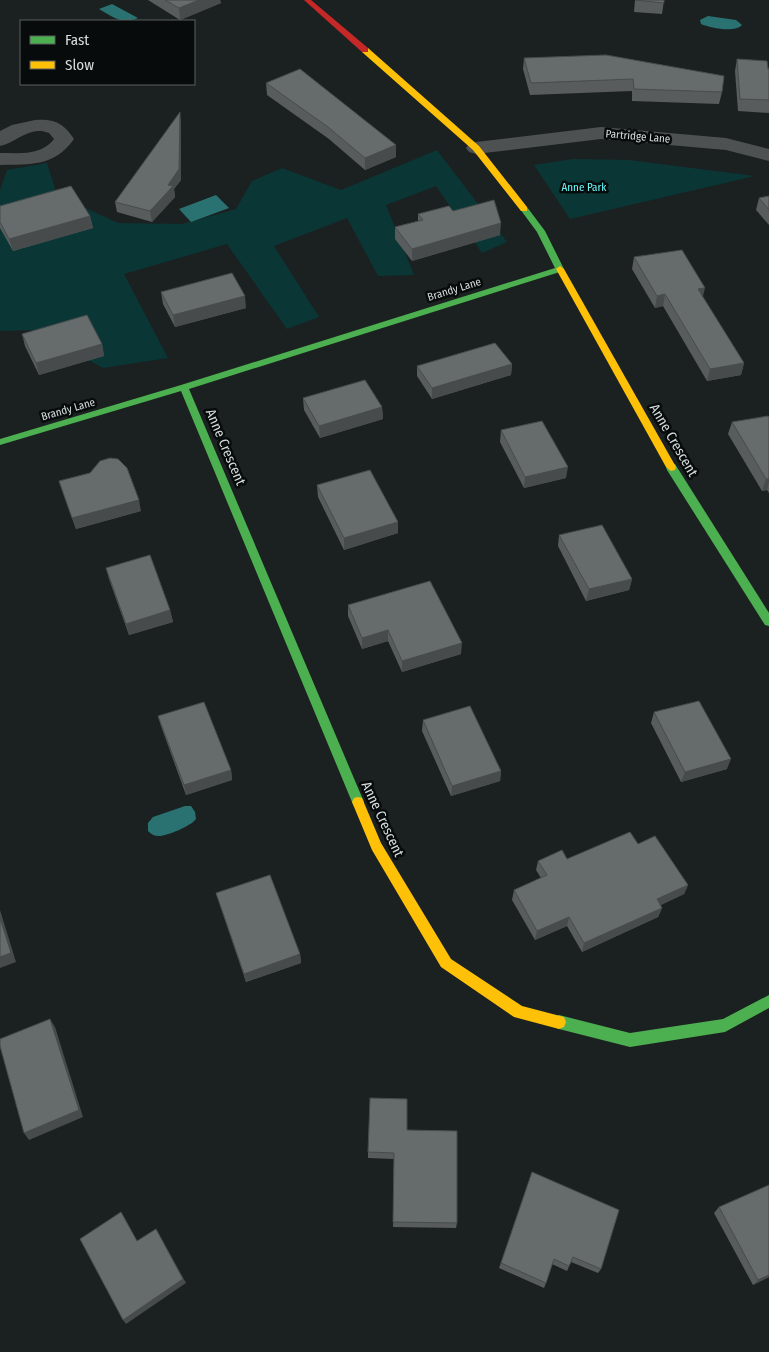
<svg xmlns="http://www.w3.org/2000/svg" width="769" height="1352" viewBox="0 0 769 1352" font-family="'Fira Sans Condensed',sans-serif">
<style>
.green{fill:#0b3636}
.water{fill:#2a7272}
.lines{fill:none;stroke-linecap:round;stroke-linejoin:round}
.street{fill:#4e5151;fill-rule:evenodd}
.fast{fill:#4caf50;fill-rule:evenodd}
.slow{fill:#ffc107;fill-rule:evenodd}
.jam{fill:#c62828;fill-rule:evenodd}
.wall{fill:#585c5c}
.shaded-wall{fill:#474b4b}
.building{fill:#666b6b;stroke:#474b4b}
.labels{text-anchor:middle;stroke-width:5;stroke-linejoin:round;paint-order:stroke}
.far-street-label{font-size:11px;fill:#d6dcdc;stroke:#070b0b}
.far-park-label{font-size:11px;fill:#69fbfa;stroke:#070b0b}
.street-label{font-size:14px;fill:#d6dcdc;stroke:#070b0b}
</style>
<rect width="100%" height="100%" fill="#1b2120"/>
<!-- green -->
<g class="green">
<path d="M437 150 507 242 482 253 436 186 386 205 414 275 378 276 347 218 274 246 319 317 287 329 227 244 124 274 168 358 103 368 32 330 0 331V190L7 170 47 163 57 195 118 223 182 224 236 209 252 181 282 168 341 190Z"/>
<path d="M573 159 629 160 755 176 570 219 534 165Z"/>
</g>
<!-- water -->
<g class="water">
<path d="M112 4 138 18C122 25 113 17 99 9Z"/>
<path d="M708 16 736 20 742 25C735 33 710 28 701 24L700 20Z"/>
<path d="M216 195 229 208 191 222 179 209Z"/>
<path d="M185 806H191L195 812 196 819C191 826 167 836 159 836 154 836 151 834 148 831V823L153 817Z"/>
</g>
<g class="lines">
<!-- street -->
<g class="street">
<path d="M35 120C55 119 63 123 74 139 54 167 31 164 0 165V153C19 153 41 156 54 139L49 133C30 125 17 142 0 146V131L12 125Z"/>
<path d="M601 127 726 138 769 149V161L726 150 601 139 476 154 469 152 466 148 469 144 476 142Z"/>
</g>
<!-- fast -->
<g class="fast">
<path d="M521 207H527L545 231 564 269 563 271 189 389 364 802 362 806 358 807 354 806 352 802 181 391 0 445V439L181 385 555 268 537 232 520 209Z"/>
<path d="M671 463 675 464 769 613V626L765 625 667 470 666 467 667 464Z"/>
<path d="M769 995V1008L725 1032 630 1047 559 1029 554 1027 552 1022 554 1017 559 1015 630 1033 723 1019Z"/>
</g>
<!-- slow -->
<g class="slow">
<path d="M362 48H368L479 146 527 207V211H521L473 150 362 52Z"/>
<path d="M560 266 564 269 676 467 675 470 671 471 666 467 556 269Z"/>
<path d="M358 797 362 798 381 843 451 959 522 1006 564 1017 566 1022 564 1027 559 1029 514 1017 441 967 372 850 352 802 354 798Z"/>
</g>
<!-- jam -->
<path class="jam" d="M304 0H311L368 48V52H362Z"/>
</g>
<!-- wall -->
<g class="wall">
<path d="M148 0H220L221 3 180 20Z"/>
<path d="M635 0H664L662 14 634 12Z"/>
<path d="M524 58 722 92 719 104 632 101V91L530 95 523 69Z"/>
<path d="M737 59 769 69V113L738 111 735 71Z"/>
<path d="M266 83 396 157 365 170 329 139 267 95Z"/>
<path d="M181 123V180L174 189 175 197 152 222 117 212 115 202Z"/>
<path d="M769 196V225L756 210 759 198Z"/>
<path d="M0 206 90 216 93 228 13 251 0 228Z"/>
<path d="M453 211 500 235 412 261 395 239V227L418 221V214Z"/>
<path d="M634 257 703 297 744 363 741 375 707 381 663 306 655 308 632 269Z"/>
<path d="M161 292 246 308 175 327 163 304Z"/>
<path d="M22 334 102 344 104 356 39 375 25 346Z"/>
<path d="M512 364 511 375 432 399 417 376V366Z"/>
<path d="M303 398 382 407 383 419 320 438 304 410Z"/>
<path d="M769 417V493L767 490 762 491 728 434 732 422Z"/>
<path d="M501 430 566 478 524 488 500 442Z"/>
<path d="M59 481 141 511 76 529Z"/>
<path d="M317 485 398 533 344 550 318 497Z"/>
<path d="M559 535 632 579 629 590 586 601 558 546Z"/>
<path d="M106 568 170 610 173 622 129 635 109 579Z"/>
<path d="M348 605 461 654 402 672 388 641 362 649 348 616Z"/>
<path d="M654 712 727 769 681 782 651 723Z"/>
<path d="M158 716 231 770 232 780 186 795 161 726Z"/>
<path d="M423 720 501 771 500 781 451 796 422 731Z"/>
<path d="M638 844 688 885 684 894 660 905 662 908 658 917 582 952 567 926 535 940 512 900 514 890 541 878 536 870 538 861 567 859Z"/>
<path d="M216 893 300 954 301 963 246 982 219 902Z"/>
<path d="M407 1130 457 1223 456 1228 393 1227 394 1159 368 1158V1152Z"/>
<path d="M532 1172 601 1269 598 1273 571 1262 567 1271 552 1264 546 1283 544 1288 499 1268Z"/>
<path d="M719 1207 769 1277 753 1285 714 1213Z"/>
</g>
<!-- shaded-wall -->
<g class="shaded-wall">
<path d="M199 0H220L221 3 180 20 179 8Z"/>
<path d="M180 112 181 123V180L174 189 175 197 152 222 150 211 168 185Z"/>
<path d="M396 145V157L365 170V158Z"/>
<path d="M90 216 93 228 13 251 9 239Z"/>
<path d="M501 223 500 235 412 261V249Z"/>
<path d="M705 288 702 300 698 289Z"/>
<path d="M665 294 663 306 655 308 657 296Z"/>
<path d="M245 296 246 308 175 327 173 315Z"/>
<path d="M102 344 104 356 39 375 36 363Z"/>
<path d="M744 363 741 375 707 381 710 369Z"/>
<path d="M512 364 511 375 432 399V388Z"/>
<path d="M382 407 383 419 320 438 319 426Z"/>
<path d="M568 467 566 478 524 488 525 477Z"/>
<path d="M766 479H769V483L767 490 762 491Z"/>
<path d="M139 500 141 511 76 529 72 518Z"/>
<path d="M398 522V533L344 550V538Z"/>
<path d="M632 579 629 590 586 601 589 589Z"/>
<path d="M170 610 173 622 129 635 126 624Z"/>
<path d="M388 630V641L362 649V638Z"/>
<path d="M462 643 461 654 402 672V661Z"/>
<path d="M731 759 727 769 681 782 685 772Z"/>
<path d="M231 770 232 780 186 795 184 785Z"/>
<path d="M501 771 500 781 451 796 452 786Z"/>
<path d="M688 885 684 894 653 909 657 899Z"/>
<path d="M662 908 658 917 582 952 584 943Z"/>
<path d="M0 910 16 962 0 968Z"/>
<path d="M569 917 567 926 535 940 537 931Z"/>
<path d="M300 954 301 963 246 982 244 974Z"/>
<path d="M50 1019 55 1027 83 1117 29 1140 24 1133Z"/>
<path d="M156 1229 186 1283 126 1324 123 1320Z"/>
<path d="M769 1275V1277L753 1285 758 1280Z"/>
</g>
<!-- building -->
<g class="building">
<path d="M165 0H199L179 8Z"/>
<path d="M635 0H664V3Z"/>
<path d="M606 55 724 76 722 92 634 89 633 79 531 83 524 58Z"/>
<path d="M737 59 767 61 768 69H769V100L740 99Z"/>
<path d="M300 69 396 145 365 158 328 127 266 83Z"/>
<path d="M180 112 179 169 168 185 173 186 150 211 115 202Z"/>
<path d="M71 186 90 216 9 239 0 222V206Z"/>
<path d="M769 196V210L759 198Z"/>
<path d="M494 200 501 223 412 249 395 227 423 220 418 214 449 206 453 211Z"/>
<path d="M682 250 705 288 698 289 744 363 710 369 665 294 657 296 634 257Z"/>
<path d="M232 273 245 296 173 315 161 292Z"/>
<path d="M87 315 102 344 36 363 22 334Z"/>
<path d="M495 343 512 364 432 388 417 366Z"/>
<path d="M365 380 382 407 319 426 303 398Z"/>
<path d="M768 416 769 417V479H766L732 422Z"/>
<path d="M542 421 568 467 525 477 501 430Z"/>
<path d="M110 458 118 459 127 468 139 500 72 518 59 481 90 473 100 461Z"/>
<path d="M370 470 398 522 344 538 317 485Z"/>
<path d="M602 525 632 579 589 589 559 535Z"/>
<path d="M150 555 170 610 126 624 106 568Z"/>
<path d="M430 581 462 643 402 661 388 630 362 638 348 605Z"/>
<path d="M699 701 731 759 685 772 654 712Z"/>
<path d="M204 702 231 770 184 785 158 716Z"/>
<path d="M470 706 501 771 452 786 423 720Z"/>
<path d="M630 832 638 844 655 836 688 885 657 899 662 908 584 943 569 917 537 931 514 890 547 875 538 861 562 850 567 859Z"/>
<path d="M270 875 300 954 244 974 216 893Z"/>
<path d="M0 918 11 953 0 957Z"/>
<path d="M50 1019 79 1110 24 1133 0 1046V1039Z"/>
<path d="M370 1098 407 1099V1130L457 1131V1223L393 1222 394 1153 368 1152Z"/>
<path d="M532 1172 619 1210 601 1269 573 1257 569 1266 554 1259 546 1283 501 1263Z"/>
<path d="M769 1185V1275L758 1280 719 1207Z"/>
<path d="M121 1212 137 1241 156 1229 183 1279 123 1320 80 1239Z"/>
</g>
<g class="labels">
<!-- far-street labels -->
<g class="far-street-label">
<text transform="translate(638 136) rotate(5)" y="4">Partridge Lane</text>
<text transform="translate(454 289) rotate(-17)" y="4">Brandy Lane</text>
<text transform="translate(68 409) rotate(-16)" y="4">Brandy Lane</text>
</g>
<!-- far-park labels -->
<g class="far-park-label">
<text x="584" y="191">Anne Park</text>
</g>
<!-- street labels -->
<g class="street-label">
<text transform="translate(674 440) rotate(60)" y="5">Anne Crescent</text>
<text transform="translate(226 447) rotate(67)" y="5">Anne Crescent</text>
<text transform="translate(383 819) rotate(65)" y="5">Anne Crescent</text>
</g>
</g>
<!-- legend -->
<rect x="20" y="20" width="175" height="65" fill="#070b0b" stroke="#5a5f5f"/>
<rect x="30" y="36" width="25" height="8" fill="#4caf50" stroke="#5a5f5f"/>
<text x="65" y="45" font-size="15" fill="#d6dcdc">Fast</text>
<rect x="30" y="61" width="25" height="8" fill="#ffc107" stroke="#5a5f5f"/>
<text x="65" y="70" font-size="15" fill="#d6dcdc">Slow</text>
</svg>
